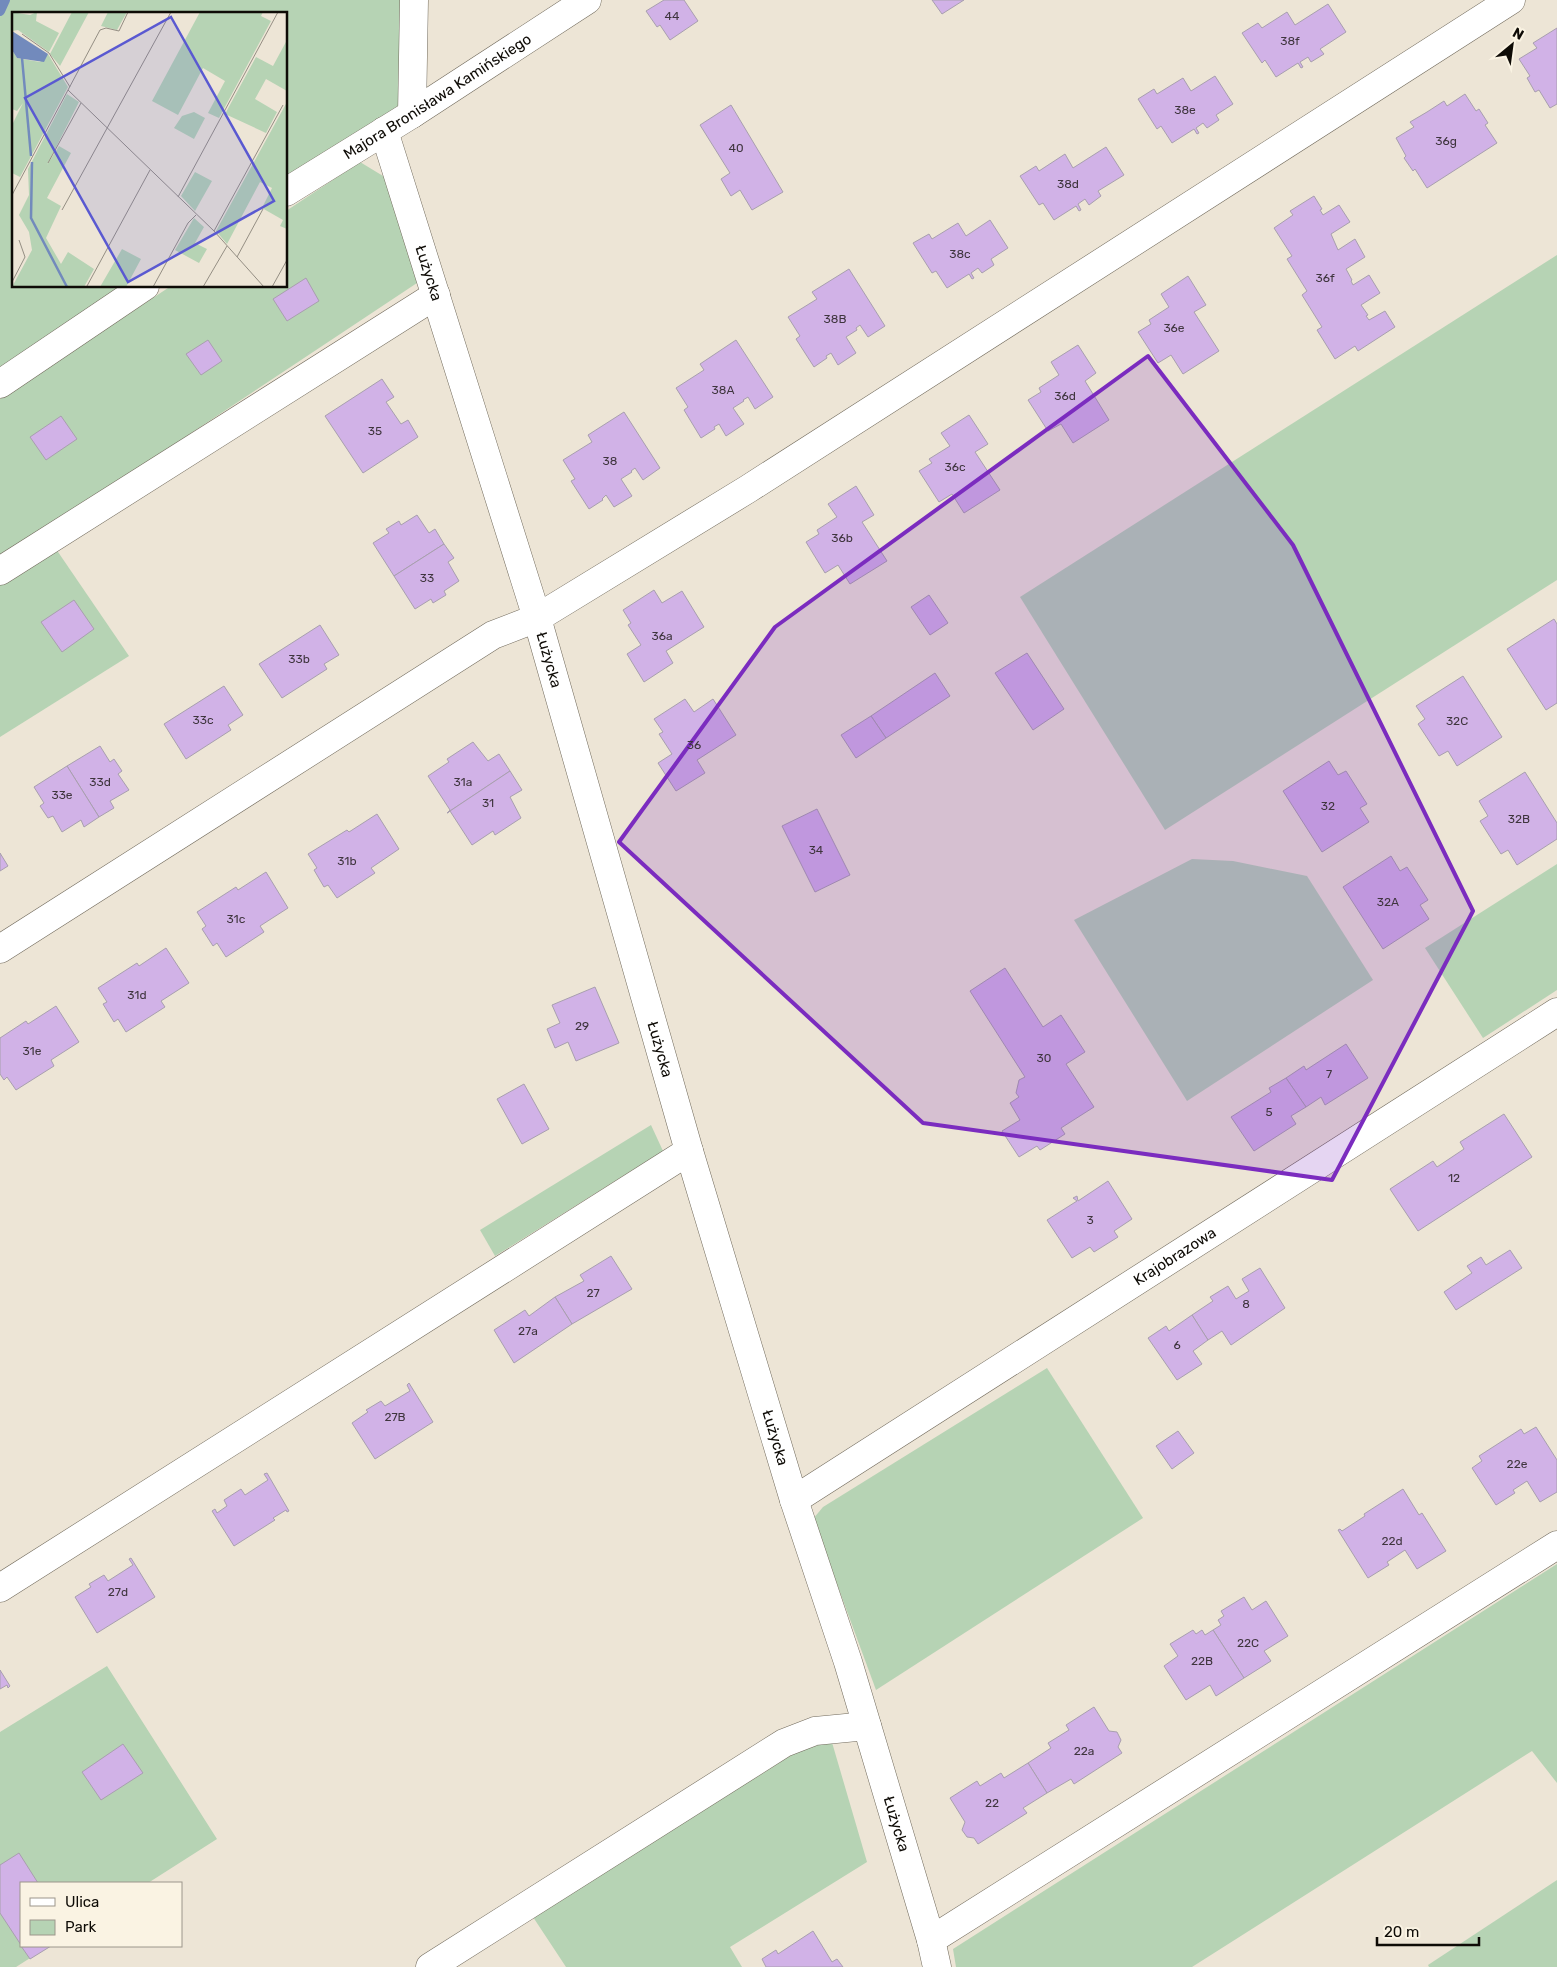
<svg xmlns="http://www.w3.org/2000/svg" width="1557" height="1967" viewBox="0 0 1557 1967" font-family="Rubik,sans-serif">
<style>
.green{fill:#b6d3b4}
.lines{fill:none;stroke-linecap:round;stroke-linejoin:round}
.stream{stroke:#728abc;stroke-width:10}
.building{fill:#d1b2e7;stroke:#a89fae}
.minor-casing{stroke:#716a5c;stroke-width:29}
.minor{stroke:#fff;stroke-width:28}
.marked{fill:#7b2cbf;fill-opacity:0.2;stroke:#7b2cbf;stroke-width:4;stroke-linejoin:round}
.labels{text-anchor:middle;stroke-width:5;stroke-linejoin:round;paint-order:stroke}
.number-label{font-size:12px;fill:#3f353e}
.street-label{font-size:15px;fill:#0e0b06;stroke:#faf3e3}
.inset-river{fill:none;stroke:#728abc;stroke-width:2.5}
.inset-road{fill:none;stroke:#948e83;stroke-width:1}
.view{fill:#5a59d1;fill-opacity:0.15;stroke:#5a59d1;stroke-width:2.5}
.inset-edge{fill:none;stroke:#0e0b06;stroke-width:2.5}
</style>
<rect width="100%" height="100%" fill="#ede5d6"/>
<!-- green -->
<g class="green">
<path d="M0 0H402L400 109 286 183V14H14V286H128L0 370Z"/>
<path d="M360 162 388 179 420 281 0 560V399L171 286H286V211Z"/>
<path d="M1557 255V580L1165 830 1020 597Z"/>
<path d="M56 549 129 656 0 737V584Z"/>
<path d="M1192 859 1233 861 1307 876 1373 980 1187 1101 1074 920Z"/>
<path d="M1557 864V990L1483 1038 1425 948Z"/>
<path d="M651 1125 663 1151 495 1256 480 1230Z"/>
<path d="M1047 1368 1143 1518 876 1690 813 1519 823 1507Z"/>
<path d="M1557 1564V1783L1532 1751 1192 1967H956L953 1949Z"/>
<path d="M107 1666 217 1839 148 1883H21V1946H49L16 1967H0V1732Z"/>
<path d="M831 1739 867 1862 730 1947 742 1967H566L533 1917 809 1744Z"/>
<path d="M1557 1880V1967H1429L1428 1965Z"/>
</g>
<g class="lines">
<!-- stream -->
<path class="stream" d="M0 11 5 0"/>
</g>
<!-- building -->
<g class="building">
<path d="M664 0H684L698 21 670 40 660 25 657 27 646 11Z"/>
<path d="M932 0H964L942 14Z"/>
<path d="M1328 4 1346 32 1320 49 1324 54 1311 62 1308 57 1300 62 1303 67 1301 68 1298 63 1276 77 1265 60 1262 63 1242 33 1258 23 1262 28 1287 12 1295 25Z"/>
<path d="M1557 28V104L1550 108 1539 90 1535 92 1527 78 1530 76 1519 59 1537 48 1533 43Z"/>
<path d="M1215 76 1233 104 1216 115 1219 120 1207 128 1203 123 1196 128 1199 133 1197 134 1194 129 1172 143 1161 126 1157 129 1138 99 1154 89 1157 94 1183 78 1191 91Z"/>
<path d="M1465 94 1476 111 1479 109 1488 123 1485 125 1497 143 1427 188 1415 169 1413 171 1404 158 1406 156 1396 138 1414 127 1410 122 1427 112 1444 101 1447 106Z"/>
<path d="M731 105 783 192 752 210 740 190 731 196 721 179 730 173 700 125Z"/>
<path d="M1106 147 1124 175 1098 191 1101 196 1089 205 1085 199 1078 204 1081 210 1079 211 1076 206 1054 220 1043 203 1039 205 1020 176 1036 166 1039 171 1065 154 1073 168Z"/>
<path d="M1314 196 1322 209 1320 210 1323 215 1339 205 1350 222 1331 234 1338 250 1355 239 1365 257 1346 269 1352 280 1351 281 1353 285 1369 275 1380 293 1361 305 1368 315 1366 316 1369 320 1385 311 1395 327 1358 351 1355 346 1335 359 1317 330 1322 327 1302 295 1307 291 1287 259 1292 256 1274 228 1293 215 1290 211Z"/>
<path d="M990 220 1008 248 991 259 994 265 982 273 978 268 971 273 974 278 972 279 969 274 947 288 936 271 932 273 913 243 929 234 932 239 958 223 966 236Z"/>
<path d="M849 269 885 326 868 337 860 325 856 328 857 330 846 337 856 353 838 365 831 353 826 356 827 358 814 367 796 339 800 336 788 317 817 299 812 292Z"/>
<path d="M1188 276 1206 305 1194 312 1219 351 1183 374 1171 355 1158 363 1138 332 1151 324 1149 320 1169 307 1161 294Z"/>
<path d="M306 278 319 301 287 321 273 299Z"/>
<path d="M208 340 222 361 201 375 186 354Z"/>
<path d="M736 340 773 397 755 409 748 397 743 400 744 401 733 408 744 424 726 436 719 424 714 427 715 429 701 438 684 410 688 407 676 388 704 370 700 364Z"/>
<path d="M1078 345 1096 373 1085 381 1109 420 1073 443 1061 424 1048 431 1028 400 1041 392 1039 388 1059 375 1051 362Z"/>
<path d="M382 379 394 397 386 402 401 424 408 420 418 437 363 473 325 416Z"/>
<path d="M624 412 660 468 643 480 635 468 631 471 632 472 621 479 632 496 614 507 606 495 602 499 603 500 589 509 571 481 575 479 563 460 592 442 588 435Z"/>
<path d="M969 415 988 444 975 452 1000 490 964 513 952 494 939 502 919 471 932 463 929 459 950 446 941 433Z"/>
<path d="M61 416 77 439 46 460 30 437Z"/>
<path d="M856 486 874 515 862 522 887 561 850 584 838 565 825 573 806 542 819 534 817 530 837 517 828 504Z"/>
<path d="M417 515 429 533 435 529 444 544 394 576 373 543 389 533 386 529 399 521 401 525Z"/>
<path d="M444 544 454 558 448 562 459 581 444 591 446 595 433 603 431 599 415 609 394 576Z"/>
<path d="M654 590 662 603 682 591 704 627 666 651 673 663 644 682 627 654 641 645 628 625 631 623 623 610Z"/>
<path d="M929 595 948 623 930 635 911 607Z"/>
<path d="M74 600 94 629 62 652 41 622Z"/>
<path d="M1554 619 1557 624V703L1546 710 1507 649Z"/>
<path d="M320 625 339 655 324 664 327 669 282 698 259 664Z"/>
<path d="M1027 653 1064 709 1033 730 995 673Z"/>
<path d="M935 673 950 696 886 738 871 716Z"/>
<path d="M1463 676 1502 737 1457 766 1448 751 1439 756 1418 724 1425 719 1416 706Z"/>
<path d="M224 686 243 715 228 725 231 730 186 759 164 724Z"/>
<path d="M685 699 694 712 713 699 736 735 697 760 705 773 676 791 658 763 672 754 659 734 663 732 654 719Z"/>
<path d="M871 716 886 738 856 758 841 735Z"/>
<path d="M473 742 488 761 499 754 510 771 447 813 450 810 428 776 449 762 447 759Z"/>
<path d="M100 746 110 762 114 759 122 771 118 774 129 790 110 801 114 808 99 817 67 766Z"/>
<path d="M1329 761 1338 775 1346 771 1367 804 1360 808 1369 822 1322 852 1283 791Z"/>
<path d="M67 766 99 817 84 827 81 820 62 832 53 816 48 818 40 806 44 803 34 787Z"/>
<path d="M510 771 522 790 510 797 521 818 495 835 493 831 472 845 450 811 447 813Z"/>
<path d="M1525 772 1557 823V839L1517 865 1508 850 1501 854 1480 821 1488 816 1479 801Z"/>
<path d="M817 809 850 875 815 892 782 826Z"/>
<path d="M377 814 399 849 371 868 375 873 337 898 328 885 324 887 314 870 317 868 308 854 347 830 349 832Z"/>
<path d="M0 853 8 866 0 871Z"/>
<path d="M1391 856 1400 871 1407 867 1428 900 1420 905 1429 919 1383 949 1343 887Z"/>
<path d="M266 872 288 908 260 926 264 932 226 957 217 943 213 946 202 929 206 926 197 912 236 887 238 890Z"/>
<path d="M166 948 189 983 161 1001 165 1007 126 1032 118 1019 114 1022 103 1004 107 1002 98 988 137 963 139 966Z"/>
<path d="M1005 968 1043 1027 1061 1015 1085 1052 1066 1064 1094 1107 1061 1128 1065 1134 1040 1150 1037 1146 1019 1157 1002 1131 1020 1120 1010 1103 1019 1097 1016 1093 1019 1080 1025 1077 970 991Z"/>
<path d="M595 987 619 1043 576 1061 568 1042 555 1048 547 1029 560 1023 552 1005Z"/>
<path d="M56 1006 79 1042 51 1060 54 1066 16 1090 7 1077 4 1080 0 1074V1038L26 1021 28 1024Z"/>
<path d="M1346 1044 1368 1078 1325 1105 1321 1097 1306 1107 1286 1078 1304 1066 1306 1070Z"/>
<path d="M1286 1078 1306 1107 1291 1116 1296 1124 1254 1151 1231 1117 1271 1092 1269 1088Z"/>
<path d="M524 1084 549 1129 522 1144 497 1099Z"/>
<path d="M1504 1114 1532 1157 1418 1231 1390 1189 1433 1161 1437 1167 1464 1149 1460 1142Z"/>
<path d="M1108 1181 1132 1219 1114 1231 1118 1237 1094 1252 1090 1247 1072 1258 1047 1220 1077 1201 1073 1198 1077 1196 1078 1201Z"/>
<path d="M1510 1250 1522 1268 1456 1310 1444 1292 1472 1273 1467 1266 1481 1257 1486 1265Z"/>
<path d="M611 1256 632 1289 572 1324 555 1297 584 1281 580 1275Z"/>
<path d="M1260 1268 1285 1308 1231 1345 1222 1331 1208 1340 1192 1315 1213 1301 1210 1297 1228 1286 1236 1299 1249 1291 1242 1279Z"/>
<path d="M555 1297 572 1324 514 1363 494 1330 525 1310 529 1316Z"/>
<path d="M1192 1315 1208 1340 1193 1351 1202 1364 1177 1380 1148 1338 1166 1326 1169 1331Z"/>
<path d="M409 1383 433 1422 375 1459 352 1423 368 1412 366 1410 381 1401 385 1406 410 1391 407 1385Z"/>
<path d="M1536 1427 1557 1460V1492L1540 1502 1527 1481 1513 1490 1515 1493 1496 1505 1472 1468 1482 1461 1479 1456 1521 1429 1524 1434Z"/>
<path d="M1178 1431 1194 1453 1172 1469 1156 1446Z"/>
<path d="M267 1473 289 1511 287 1512 286 1510 273 1518 275 1520 234 1546 212 1511 215 1509 217 1513 227 1506 224 1500 241 1489 245 1495 268 1480 264 1474Z"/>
<path d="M1403 1489 1419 1515 1422 1513 1446 1551 1417 1569 1405 1550 1387 1562 1389 1565 1368 1578 1338 1530 1340 1529 1342 1531 1365 1516 1364 1514Z"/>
<path d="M131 1558 155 1597 97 1633 75 1597 91 1587 89 1584 104 1575 108 1581 133 1565 129 1559Z"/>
<path d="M1244 1597 1252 1610 1266 1601 1288 1636 1264 1651 1271 1661 1244 1678 1213 1630 1221 1625 1218 1620 1224 1616 1221 1611Z"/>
<path d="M1193 1630 1196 1634 1202 1630 1205 1635 1213 1630 1244 1678 1216 1696 1210 1685 1186 1700 1164 1666 1178 1656 1170 1644Z"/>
<path d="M0 1670 10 1686 8 1688 7 1685 0 1689Z"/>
<path d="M1094 1707 1109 1731 1117 1732 1121 1740 1118 1747 1122 1753 1074 1784 1071 1779 1047 1793 1028 1763 1051 1748 1048 1743 1069 1730 1066 1725Z"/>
<path d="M123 1744 143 1773 101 1800 82 1772Z"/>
<path d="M1028 1763 1047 1793 1023 1808 1027 1813 978 1844 974 1838 967 1837 962 1830 965 1822 950 1798 977 1781 980 1786 1001 1773 1004 1778Z"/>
<path d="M19 1853 38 1883H21V1945L0 1913V1865Z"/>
<path d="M813 1931 832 1962 837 1959 843 1967H766L762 1959 776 1950 778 1954Z"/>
<path d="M21 1946H51L30 1959Z"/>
</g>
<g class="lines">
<!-- minor casing -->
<g class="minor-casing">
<g id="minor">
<path d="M412 114 414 0"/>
<path id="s1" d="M384 131 537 618 689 1151 794 1500 848 1662 931 1940 937 1967"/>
<path id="s2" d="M286 192 412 114 587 0"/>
<path d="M0 384 145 286"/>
<path d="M0 571 436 295"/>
<path d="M0 949 493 635 537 618 748 489 1511 0"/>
<path id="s3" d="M794 1500 1557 1012"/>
<path d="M0 1588 689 1151"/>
<path d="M931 1940 1557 1545"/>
<path d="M430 1967 784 1743 815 1731 867 1726"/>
</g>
</g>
<!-- minor -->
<use href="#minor" class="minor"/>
</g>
<!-- marked area -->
<path class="marked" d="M1148 356 1293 545 1473 911 1332 1180 923 1123 619 842 775 627Z"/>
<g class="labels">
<!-- number labels -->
<g class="number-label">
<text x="672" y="20">44</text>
<text x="1290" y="45">38f</text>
<text x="1185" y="114">38e</text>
<text x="1446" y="145">36g</text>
<text x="736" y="152">40</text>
<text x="1068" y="188">38d</text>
<text x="960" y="258">38c</text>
<text x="1325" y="282">36f</text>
<text x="835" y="323">38B</text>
<text x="1174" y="332">36e</text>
<text x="723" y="394">38A</text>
<text x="1065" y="400">36d</text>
<text x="375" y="435">35</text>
<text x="610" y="465">38</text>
<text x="955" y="471">36c</text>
<text x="842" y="542">36b</text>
<text x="427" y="582">33</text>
<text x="662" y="640">36a</text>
<text x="299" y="663">33b</text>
<text x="203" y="724">33c</text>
<text x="1457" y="725">32C</text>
<text x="694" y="749">36</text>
<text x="100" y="786">33d</text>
<text x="463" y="786">31a</text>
<text x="62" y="799">33e</text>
<text x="488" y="807">31</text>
<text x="1328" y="810">32</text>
<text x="1519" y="823">32B</text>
<text x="816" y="854">34</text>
<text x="347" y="865">31b</text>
<text x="1388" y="906">32A</text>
<text x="236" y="923">31c</text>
<text x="137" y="999">31d</text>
<text x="582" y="1030">29</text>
<text x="32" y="1055">31e</text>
<text x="1044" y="1062">30</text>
<text x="1329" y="1078">7</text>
<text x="1269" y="1116">5</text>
<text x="1454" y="1182">12</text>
<text x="1090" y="1224">3</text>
<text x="593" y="1297">27</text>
<text x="1246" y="1308">8</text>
<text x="528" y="1335">27a</text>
<text x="1177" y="1349">6</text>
<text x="395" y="1421">27B</text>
<text x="1517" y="1468">22e</text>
<text x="1392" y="1545">22d</text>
<text x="118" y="1596">27d</text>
<text x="1248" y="1647">22C</text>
<text x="1202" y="1665">22B</text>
<text x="1084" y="1755">22a</text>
<text x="992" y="1807">22</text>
</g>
<!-- street labels -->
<g class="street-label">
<text dy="5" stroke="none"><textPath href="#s2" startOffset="179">Majora Bronisława Kamińskiego</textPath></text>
<text dy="5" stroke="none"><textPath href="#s1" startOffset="149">Łużycka</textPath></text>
<text dy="5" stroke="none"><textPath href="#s1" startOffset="554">Łużycka</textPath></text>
<text dy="5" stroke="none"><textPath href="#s1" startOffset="959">Łużycka</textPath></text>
<text dy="5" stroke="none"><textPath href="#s3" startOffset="452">Krajobrazowa</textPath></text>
<text dy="5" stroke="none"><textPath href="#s1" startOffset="1364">Łużycka</textPath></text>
<text dy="5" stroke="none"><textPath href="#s1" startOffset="1769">Łużycka</textPath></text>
</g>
</g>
<!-- overview -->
<g transform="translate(12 12)">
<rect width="275" height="275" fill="#ede5d6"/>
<path d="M0 0 18 3 25 0 24 9 47 21 37 40 6 18 0 19ZM60 0H77L48 54 38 42ZM96 0H115L105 18 89 14ZM188 0H251L249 4 259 9 207 106 196 101 213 69 191 56 166 103 140 89ZM275 28V79L254 67 243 87 265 100 254 121 213 102 244 45 261 54ZM0 38 5 46 28 50 36 42 56 75 8 165 0 161V113L11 91 5 99 0 97ZM55 82 67 90 35 153 47 134 59 141 35 186 49 194 34 226 49 252 56 240 82 257 72 275H0L20 238 17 220 7 203 17 183 16 157ZM275 90V217L268 214 271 208 250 196 260 176 248 170 215 232 204 219ZM182 100 193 106 182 127 162 116 170 104ZM183 160 200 169 183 199 169 184ZM182 206 192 215 183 231 195 237 187 251 163 238ZM110 237 129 247 114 275H88Z" fill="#b6d3b4"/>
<path d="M0 19 36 42 32 50 5 46 0 38Z" fill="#728abc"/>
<path class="inset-river" d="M10 46 19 144M20 150 19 206 55 275"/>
<path class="inset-road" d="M10 22 37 41 58 75M56 78 202 219 252 275M36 151 69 91M0 183 88 18 94 16 107 19 116 0M166 185 266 0M50 198 159 0M202 219 271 93M225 245 251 197M0 270 13 245 7 228M75 274 138 158M141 275 176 211 184 203M191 275 215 234M260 275 275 248"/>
<path class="view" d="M159 5 262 189 116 270 13 86Z"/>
<rect width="275" height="275" class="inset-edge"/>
</g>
<!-- legend -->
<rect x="20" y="1882" width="162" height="65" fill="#faf3e3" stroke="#9c968b"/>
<rect x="30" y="1898" width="25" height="8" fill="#ffffff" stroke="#9c968b"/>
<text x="65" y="1907" font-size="15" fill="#0e0b06">Ulica</text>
<rect x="30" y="1920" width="25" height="15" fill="#b6d3b4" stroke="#9c968b"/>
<text x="65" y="1932" font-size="15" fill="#0e0b06">Park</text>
<!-- north arrow -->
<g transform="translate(1512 45) rotate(29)" stroke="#faf3e3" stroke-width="4" paint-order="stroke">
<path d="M0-4L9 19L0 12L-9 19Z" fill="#0e0b06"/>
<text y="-8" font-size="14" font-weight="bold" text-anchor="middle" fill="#0e0b06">N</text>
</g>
<!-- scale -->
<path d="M1377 1937v8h102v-8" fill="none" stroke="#0e0b06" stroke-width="2.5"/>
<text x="1384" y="1937" font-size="15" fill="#0e0b06" stroke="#faf3e3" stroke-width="4" paint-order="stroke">20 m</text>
</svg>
